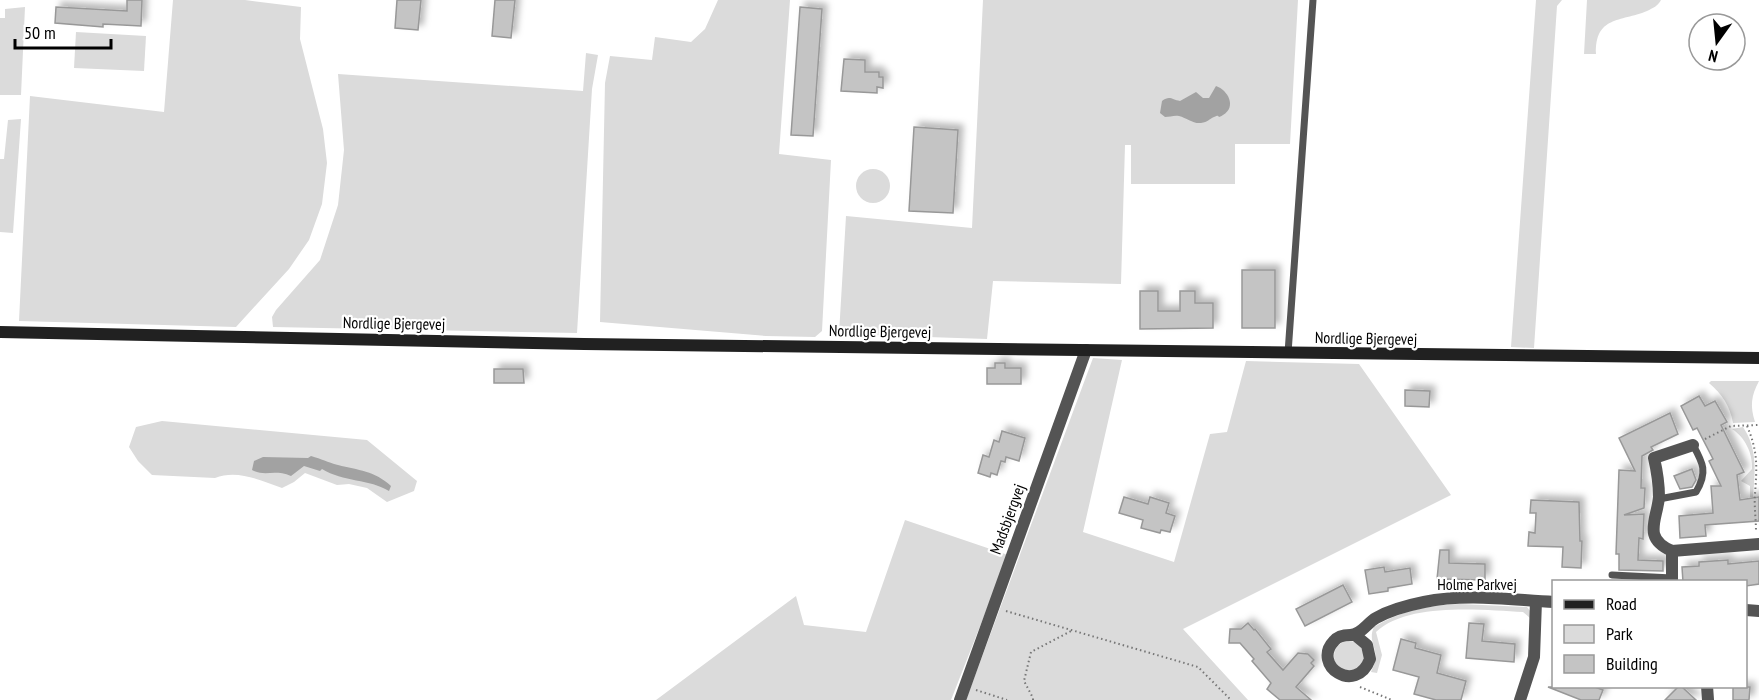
<svg xmlns="http://www.w3.org/2000/svg" width="1759" height="700" viewBox="0 0 1759 700" font-family="'PT Sans Narrow',sans-serif">
<style>
.green{fill:#dbdbdb}
.water{fill:#a2a2a2}
.building{fill:#c4c4c4;stroke:#989898;stroke-width:1.5;filter:url(#shadow)}
.lines{fill:none;stroke-linecap:round;stroke-linejoin:round}
.path{stroke:#767676;stroke-width:2;stroke-dasharray:1.5 3;stroke-linecap:butt}
.lane{stroke:#545454;stroke-width:7}
.street{stroke:#545454;stroke-width:12}
.secondary{stroke:#212121;stroke-width:12}
.labels{text-anchor:middle;stroke-width:4.5;stroke-linejoin:round;paint-order:stroke}
.street-label{font-size:16px;fill:#000;stroke:#fff}
</style>
<defs>
<filter id="shadow"><feDropShadow dx="5" dy="-5" stdDeviation="3" flood-color="#0004"/></filter>
</defs>
<rect width="100%" height="100%" fill="#fff"/>
<!-- green -->
<g class="green">
<path d="M173 0H245L301 7 300 39 323 129 327 163 322 204 309 240 289 269 236 327 19 321 30 96 164 112Z"/>
<path d="M718 0H790L779 154 831 160 822 331 815 337 766 336 600 322 605 83 610 56 652 60 655 37 691 42 705 29Z"/>
<path d="M983 0H1298L1290 144H1235V184H1131V145H1125L1121 284 993 281 987 339 839 334 846 216 972 228Z"/>
<path d="M1536 0H1562L1557 6 1534 348 1511 347Z"/>
<path d="M1587 0H1661C1658 6 1653 8 1647 11 1620 22 1595 16 1596 54H1584Z"/>
<path d="M25 7 21 95H0V18H5V9Z"/>
<path d="M76 32 146 36 144 71 74 68Z"/>
<path d="M586 53 598 55 592 89 577 333 273 327 272 317 276 310 320 260 338 205 344 150 338 74 583 91Z"/>
<path d="M21 119 13 233 0 232V159H4L8 120Z"/>
<circle cx="873" cy="186" r="17"/>
<path d="M1093 358 1122 360 1083 532 1174 562 1210 434 1227 432 1246 361 1359 364 1451 495 1183 629 1248 700H966Z"/>
<path d="M1711 381H1759C1751 396 1750 406 1755 422L1733 423C1730 406 1722 394 1709 383Z"/>
<path d="M162 421 367 440 417 481 414 491 387 502 367 488 349 484 337 485 305 473 294 482 282 488C261 481 238 469 215 478L152 475 138 461 129 447 136 427Z"/>
<path d="M1743 427C1758 449 1755 473 1753 498L1750 497V486L1741 481 1752 469C1753 454 1745 437 1732 429Z"/>
<path d="M905 520 1008 555 951 700H656L796 596 804 625 866 632Z"/>
<path d="M1460 604 1527 607 1531 612 1530 618 1523 612C1482 610 1408 602 1376 632L1382 655 1377 673 1371 672C1383 648 1366 644 1374 627 1400 611 1429 605 1460 604Z"/>
<circle cx="1349" cy="656" r="15"/>
</g>
<!-- water -->
<g class="water">
<path d="M1216 86C1228 90 1237 107 1223 115 1215 120 1222 113 1214 117 1209 119 1208 122 1201 123 1193 124 1187 118 1179 116 1174 115 1170 117 1165 117L1160 113 1162 101C1170 95 1172 100 1180 101L1196 92 1203 98H1209Z"/>
<path d="M311 456C322 459 327 462 338 465 358 470 375 471 391 486L389 491C370 479 343 482 322 469L320 471 304 466 291 476C274 469 265 477 252 470L254 461 263 457 308 458Z"/>
</g>
<!-- building -->
<g class="building">
<path d="M127 0H142L141 26 103 24V27L55 23 56 7 127 11Z"/>
<path d="M397 0H421L418 30 395 28Z"/>
<path d="M495 0H515L511 38 492 36Z"/>
<path d="M800 7 822 9 813 136 791 135Z"/>
<path d="M844 59 865 60V72H879V77H883V88L877 87V93L841 91Z"/>
<path d="M914 127 958 130 953 213 909 211Z"/>
<rect x="1242" y="270" width="33" height="58"/>
<path d="M1140 291H1158V311H1180V291H1195V303H1213V328L1140 329Z"/>
<path d="M995 363H1005V368H1021V384H987V368H995Z"/>
<path d="M494 369H523L524 383H494Z"/>
<path d="M1405 390 1430 391 1429 407 1405 406Z"/>
<path d="M1699 396 1705 406 1715 401 1727 422 1721 425 1744 472 1737 475 1740 500 1759 497V521L1705 525 1706 536 1680 538 1679 516 1713 513 1711 486H1721L1709 461 1713 459 1697 428 1693 430 1681 406Z"/>
<path d="M1670 413 1678 434 1651 447 1653 450 1642 456 1641 488H1645L1644 508 1624 515 1644 514 1643 539 1639 538 1638 560 1663 561V571L1619 570V554H1616L1619 470 1635 471 1619 438Z"/>
<path d="M1002 431 1025 438 1019 461 1006 457 1005 462 1001 461 997 475 991 473 990 477 978 473 983 455 989 457 994 440 999 442Z"/>
<path d="M1692 469 1696 480 1692 487 1680 489 1674 476Z"/>
<path d="M1124 497 1148 504 1150 497 1169 503 1166 513 1175 516 1170 532 1161 530 1160 533 1141 528 1143 520 1119 513Z"/>
<path d="M1531 500 1579 502 1580 541H1582L1581 568 1562 567 1563 547 1528 546 1529 532 1535 533 1536 513H1530Z"/>
<path d="M1440 550H1449V563L1485 564V580L1437 579Z"/>
<path d="M1728 560V564L1759 561V584L1746 586V582H1683L1682 567 1699 566V562Z"/>
<path d="M1384 567 1385 572 1410 568 1412 584 1388 588V591L1369 594 1365 570Z"/>
<path d="M1343 585 1352 602 1305 626 1296 609Z"/>
<path d="M1248 623 1254 630 1255 629 1271 649 1267 652 1283 670 1298 653 1308 654 1314 660 1311 663 1314 666 1296 687 1311 700H1280L1267 689 1271 683 1252 661 1254 659 1240 643H1229L1230 629H1241Z"/>
<path d="M1469 623 1484 624 1482 641 1515 644 1514 662 1466 658Z"/>
<path d="M1401 639 1416 643 1415 648 1441 655 1437 673 1466 681 1461 700H1436L1414 694 1419 677 1393 670Z"/>
<path d="M1548 687H1595L1603 690 1599 700H1581Z"/>
<path d="M1678 687H1682L1696 700H1665Z"/>
<path d="M1733 687H1750L1749 700H1733Z"/>
</g>
<g class="lines">
<!-- path -->
<g class="path">
<path d="M1747 426C1758 451 1757 467 1755 494 1754 506 1756 519 1756 532"/>
<path d="M1705 439 1731 426 1759 425"/>
<path d="M1006 611 1198 667 1231 700"/>
<path d="M1360 687 1392 700"/>
<path d="M976 690 1007 700"/>
<path d="M1033 700V698L1024 681 1031 652 1073 630"/>
</g>
<!-- lane -->
<g class="lane">
<path d="M1288 353 1313 0"/>
<path d="M1659 499 1696 492C1708 472 1703 463 1693 445"/>
<path d="M1612 575 1672 578"/>
</g>
<!-- street -->
<g class="street">
<path d="M1693 445 1654 458C1657 471 1659 483 1659 497 1657 520 1642 538 1672 551L1759 544"/>
<path d="M1672 551V582"/>
<path d="M1746 610 1759 611"/>
<path d="M1355 635 1367 645 1370 659C1356 696 1311 665 1334 641 1338 636 1344 635 1350 635 1361 635 1367 623 1376 618 1390 610 1409 605 1424 602 1466 593 1512 600 1554 602"/>
<path d="M1707 686 1708 700"/>
<path d="M960 700 1086 350"/>
<path d="M1520 700 1534 657 1536 601"/>
</g>
<!-- secondary -->
<path class="secondary" d="M0 332 584 344 1759 358"/>
</g>
<g class="labels">
<!-- street labels -->
<g class="street-label">
<text transform="translate(394 323) rotate(1)" y="6">Nordlige Bjergevej</text>
<text transform="translate(880 331) rotate(1)" y="6">Nordlige Bjergevej</text>
<text transform="translate(1366 338) rotate(1)" y="6">Nordlige Bjergevej</text>
<text transform="translate(1007 519) rotate(-70)" y="6">Madsbjergvej</text>
<text x="1477" y="590">Holme Parkvej</text>
</g>
</g>
<!-- legend -->
<rect x="1552" y="580" width="195" height="108" fill="#ffffff" stroke="#999999" stroke-width="1.5"/>
<rect x="1564" y="600" width="30" height="9" fill="#212121" stroke="#999999" stroke-width="1.5"/>
<text x="1606" y="610" font-size="18" fill="#000000">Road</text>
<rect x="1564" y="625" width="30" height="18" fill="#dbdbdb" stroke="#999999" stroke-width="1.5"/>
<text x="1606" y="640" font-size="18" fill="#000000">Park</text>
<rect x="1564" y="655" width="30" height="18" fill="#c4c4c4" stroke="#999999" stroke-width="1.5"/>
<text x="1606" y="670" font-size="18" fill="#000000">Building</text>
<!-- north arrow -->
<g transform="translate(1717 42) rotate(195)"><circle r="28" fill="#ffffff" stroke="#999999" stroke-width="1.5"/>
<path d="M0-4.5L10 22L0 15L-10 22Z" fill="#000000"/>
<text y="-9" font-size="16" font-weight="bold" text-anchor="middle" fill="#000000">N</text>
</g>
<!-- scale -->
<path d="M15 39v9h96v-9" fill="none" stroke="#000000" stroke-width="3"/>
<text x="24" y="39" font-size="18" fill="#000000" stroke="#ffffff" stroke-width="4.5" paint-order="stroke">50 m</text>
</svg>
